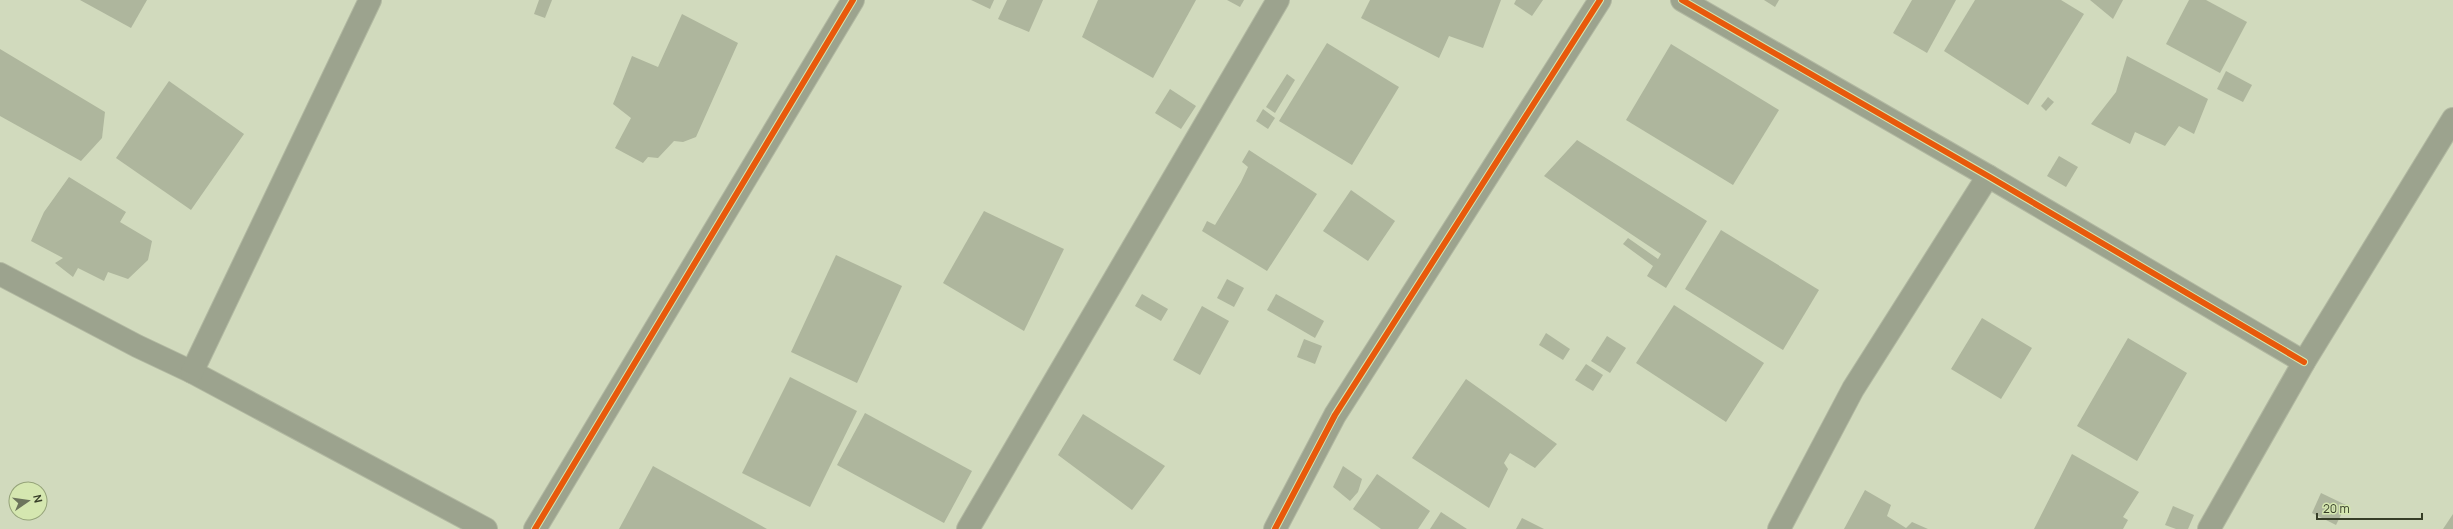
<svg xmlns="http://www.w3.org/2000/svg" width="2453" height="529" viewBox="0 0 2453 529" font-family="Manrope,sans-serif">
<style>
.building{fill:#aeb69d}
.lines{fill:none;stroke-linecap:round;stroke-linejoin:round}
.minor-casing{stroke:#b1b8a1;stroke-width:24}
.minor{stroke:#9ca38e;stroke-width:22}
.cycleway-casing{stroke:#d5e7b0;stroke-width:8}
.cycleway{stroke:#e8590c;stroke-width:6}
</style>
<rect width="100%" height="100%" fill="#d1dabd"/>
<!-- building -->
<g class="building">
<path d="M80 0H147L131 28Z"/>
<path d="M539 0H552L545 18 534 14Z"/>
<path d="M971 0H994L990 9Z"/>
<path d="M1007 0H1043L1029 32 998 19Z"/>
<path d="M1098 0H1196L1153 78 1082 37Z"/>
<path d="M1227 0H1244L1240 7Z"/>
<path d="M1370 0H1501L1483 48 1449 36 1439 58 1361 18Z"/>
<path d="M1516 0H1543L1532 16 1514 4Z"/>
<path d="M1764 0H1779L1775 7Z"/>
<path d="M1912 0H1956L1927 53 1893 33Z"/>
<path d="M1975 0H2061L2084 14 2028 105 1944 51Z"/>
<path d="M2090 0H2123L2113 19Z"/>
<path d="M2189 0H2206L2247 22 2220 73 2166 44Z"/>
<path d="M682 14 738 43 696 137 683 142 674 141 658 158 648 157 643 163 615 148 631 118 613 104 632 56 658 67Z"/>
<path d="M1327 43 1399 87 1352 165 1279 121Z"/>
<path d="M1671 44 1779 110 1733 185 1626 120Z"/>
<path d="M0 49 105 112 102 138 81 161 0 116Z"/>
<path d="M2127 56 2208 99 2194 134 2179 126 2165 146 2135 132 2130 144 2091 124 2116 92Z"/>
<path d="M2226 71 2252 85 2243 102 2217 89Z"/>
<path d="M1287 74 1295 80 1275 113 1266 107Z"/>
<path d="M169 81 244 134 191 210 116 158Z"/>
<path d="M1170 89 1196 106 1181 129 1155 113Z"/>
<path d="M2048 97 2054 102 2046 111 2041 106Z"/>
<path d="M1263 109 1275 118 1268 129 1256 121Z"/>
<path d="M1577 140 1707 221 1666 288 1647 276 1653 266 1623 244 1628 238 1658 259 1661 254 1544 176Z"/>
<path d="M1249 150 1317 194 1267 271 1202 231 1207 221 1215 225 1241 182 1248 167 1242 162Z"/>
<path d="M2059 156 2078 167 2066 187 2047 176Z"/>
<path d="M69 177 126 212 120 222 152 241 148 260 128 279 108 272 104 281 78 268 73 277 55 263 63 258 31 241 44 212Z"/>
<path d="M1351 190 1395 221 1368 261 1323 231Z"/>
<path d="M984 211 1064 249 1024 331 943 283Z"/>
<path d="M1721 230 1819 290 1783 350 1685 289Z"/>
<path d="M836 255 902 286 857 383 791 352Z"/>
<path d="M1227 279 1244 288 1234 307 1217 298Z"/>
<path d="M1142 294 1168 309 1161 321 1135 306Z"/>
<path d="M1276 294 1324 321 1315 338 1267 310Z"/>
<path d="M1674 305 1764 363 1726 422 1636 363Z"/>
<path d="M1202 306 1229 321 1200 375 1173 360Z"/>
<path d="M1982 318 2032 348 2001 399 1951 369Z"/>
<path d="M1546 333 1570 349 1563 360 1539 345Z"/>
<path d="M1607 336 1626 348 1610 373 1591 361Z"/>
<path d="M2128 338 2187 373 2137 461 2077 426Z"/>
<path d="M1304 339 1322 346 1315 364 1297 357Z"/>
<path d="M1586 364 1603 375 1593 391 1575 380Z"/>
<path d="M790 377 857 411 810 507 742 473Z"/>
<path d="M1466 379 1557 444 1535 468 1510 453 1504 463 1508 469 1489 508 1412 458Z"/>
<path d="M865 413 972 471 944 523 837 465Z"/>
<path d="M1083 414 1165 466 1132 510 1058 455Z"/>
<path d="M2072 454 2139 492 2123 517 2128 520 2123 529H2034Z"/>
<path d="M653 466 767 529H619Z"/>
<path d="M1343 466 1362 479 1358 492 1350 501 1333 487Z"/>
<path d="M1377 474 1430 511 1418 529H1381L1353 509Z"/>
<path d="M1865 490 1891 505 1887 516 1906 528 1912 522 1928 529H1844Z"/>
<path d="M2321 493 2346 505 2336 525 2312 513Z"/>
<path d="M2173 506 2194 515 2188 529H2176L2165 525Z"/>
<path d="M1441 512 1467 529H1430Z"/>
<path d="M2453 514V529H2443Z"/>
<path d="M1522 518 1544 529H1516Z"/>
</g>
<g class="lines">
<!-- minor casing -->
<g class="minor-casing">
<g id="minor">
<path d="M1682 0 1988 176 2304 362"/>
<path d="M0 274 137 346 192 372 486 529"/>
<path d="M192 372 370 0"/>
<path d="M535 529 853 0"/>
<path d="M968 529 1278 0"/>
<path d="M1275 529 1335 415 1600 0"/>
<path d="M1779 529 1853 389 1988 176"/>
<path d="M2209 529 2304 362 2453 119"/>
</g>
</g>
<!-- minor -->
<use href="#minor" class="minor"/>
<!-- cycleway casing -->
<g class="cycleway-casing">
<g id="cycleway">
<path d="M1682 0 1988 176 2304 362"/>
<path d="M535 529 853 0"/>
<path d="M1275 529 1335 415 1600 0"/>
</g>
</g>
<!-- cycleway -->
<use href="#cycleway" class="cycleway"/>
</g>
<!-- north arrow -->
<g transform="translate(28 501) rotate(77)"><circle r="19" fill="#d5e7b0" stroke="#95a379"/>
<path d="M0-3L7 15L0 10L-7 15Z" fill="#6c745c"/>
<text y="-6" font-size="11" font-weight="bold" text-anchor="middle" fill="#363d27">N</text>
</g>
<!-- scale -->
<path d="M2317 513v6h105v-6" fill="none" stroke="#363d27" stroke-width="2"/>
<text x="2323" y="513" font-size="12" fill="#363d27" stroke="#d5e7b0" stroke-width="3" paint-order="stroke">20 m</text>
</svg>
